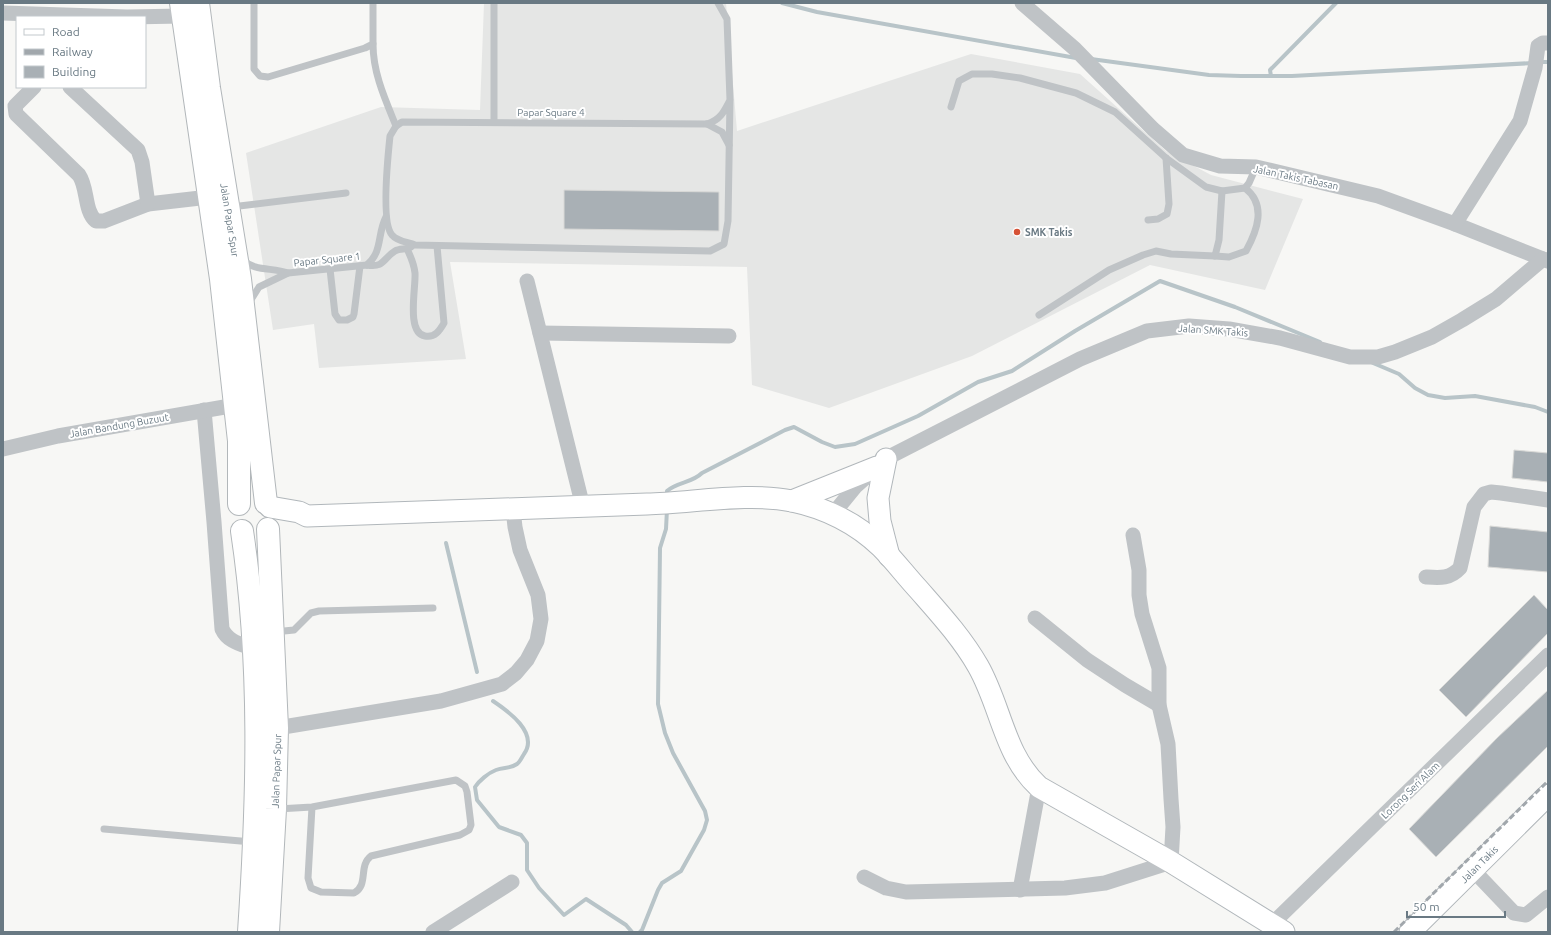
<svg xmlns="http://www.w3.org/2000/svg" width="1551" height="935" viewBox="0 0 1551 935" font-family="Ubuntu,sans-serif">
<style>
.built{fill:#e5e6e5}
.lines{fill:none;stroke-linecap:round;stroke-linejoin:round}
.stream{stroke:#b8c4c8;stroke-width:4}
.building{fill:#a9b0b5;stroke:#d9d9d7}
.secondary-casing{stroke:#b1b7bb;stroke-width:23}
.primary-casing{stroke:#b2b7ba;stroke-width:24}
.service{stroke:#bfc3c6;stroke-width:7}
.minor{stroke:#bfc3c6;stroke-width:15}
.secondary{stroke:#fff;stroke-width:21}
.primary{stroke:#fff;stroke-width:22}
.rail{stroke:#a1a7ac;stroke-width:3;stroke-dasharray:6 3;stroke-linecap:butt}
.poi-dot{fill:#d65236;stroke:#fff;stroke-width:1.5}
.labels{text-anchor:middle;stroke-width:4;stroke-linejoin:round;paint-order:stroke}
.street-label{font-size:10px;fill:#697983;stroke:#fff}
.poi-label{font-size:10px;font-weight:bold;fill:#697983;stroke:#fff;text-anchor:start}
</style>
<rect width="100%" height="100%" fill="#f7f7f5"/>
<!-- built -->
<path class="built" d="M484 3H726L737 131 971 54 1080 74 1166 151 1211 175 1303 199 1265 290 1150 265 972 356 829 408 752 385 747 267 450 262 466 359 319 368 314 324 273 330 246 153 381 107 480 110Z"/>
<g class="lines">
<!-- stream -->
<g class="stream">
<path d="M782 3 817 12 1076 58"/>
<path d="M1091 59 1209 75 1241 76H1292L1533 63"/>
<path d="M1539 62H1548"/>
<path d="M1271 76 1270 70 1336 3"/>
<path d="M1373 363 1399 374 1415 388 1428 395 1445 398 1475 396 1535 407 1548 412"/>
<path d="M667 498V491C677 482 692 483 702 473L785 430 794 427 822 442 835 447 855 444 918 416 978 382 1012 371 1075 331 1160 281 1235 307 1320 342"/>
<path d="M446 543 477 672"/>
<path d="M493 701C508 711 539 733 524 754 522 757 520 762 517 764 510 769 504 767 496 770 488 773 479 781 475 787L477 800 499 827 521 835 527 843V870L539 888 564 915 586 899 626 925 632 932"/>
<path d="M640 932 642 930 658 890 662 883 681 871 704 830 707 820 705 811 673 753 665 733 658 704 660 548 666 529 667 509"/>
</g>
</g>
<!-- building -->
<g class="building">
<path d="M564 190 719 192V231L564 229Z"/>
<path d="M1514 450 1548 453V482L1512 478Z"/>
<path d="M1490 526 1548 532V572L1488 567Z"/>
<path d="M1534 595 1548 610V633L1466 717 1439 690Z"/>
<path d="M1548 690V746L1436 857 1409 829 1497 738Z"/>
</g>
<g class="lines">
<!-- secondary casing -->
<g class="secondary-casing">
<g id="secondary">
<path d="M886 459 878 498 880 521 889 556"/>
<path d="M792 501 877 467"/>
<path d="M270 507 299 512 307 516C420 512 533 508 647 504 692 503 748 492 792 501 825 508 856 523 881 547 894 560 906 576 919 590 940 614 962 638 978 666 1001 706 1004 755 1039 787L1171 862 1284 932"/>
<path d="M1410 932 1548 795"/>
</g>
</g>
<!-- primary casing -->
<g class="primary-casing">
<g id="primary">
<path d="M181 3 221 279 239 441V504"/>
<path d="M198 3 209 88 240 279 266 503"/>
<path d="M268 529 277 728 275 809 268 932"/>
<path d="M242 531C262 664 258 798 249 932"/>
</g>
</g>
<!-- service -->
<g class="service">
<path d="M254 3V69L260 76 268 77 365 48 373 44V3"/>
<path d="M718 3 727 19 730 100 728 221 724 244 710 251 415 245C408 242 398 242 392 235 381 223 388 155 390 136L396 126 402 122 707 124C720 120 724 112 730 100"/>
<path d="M373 44C373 73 385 99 396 126"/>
<path d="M951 107 959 81 972 74H992L1020 78 1076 93 1115 112 1166 158 1206 187 1222 191 1245 188 1249 183 1256 167"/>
<path d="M494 122V3"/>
<path d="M707 124 722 132 729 145"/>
<path d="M231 207 346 193"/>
<path d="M1148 220 1158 219 1167 214 1169 204 1166 158"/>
<path d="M407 249C411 257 414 264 415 273 416 288 406 333 425 336 435 338 440 330 444 323L437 246"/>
<path d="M1215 256 1229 257 1246 251C1257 231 1267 205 1245 188"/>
<path d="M242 259C255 272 272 267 288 273"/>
<path d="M367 265C383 251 377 234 386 217"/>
<path d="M330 269 335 314 339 320H347L353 317 354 314 360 266"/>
<path d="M249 303 259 287 288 273 367 265C385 268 383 258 395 251 400 248 406 250 411 247"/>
<path d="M1039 315 1109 270 1143 255 1156 251 1171 254 1215 256 1219 240 1222 191"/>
<path d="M274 632 294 630 311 613 319 611 433 608"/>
<path d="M278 809 312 807 456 780 465 786 467 792 471 825 469 830 460 835 371 856C358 866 369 885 354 893L321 892 311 888 308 878 312 807"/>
<path d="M104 829 252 842"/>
</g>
<!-- minor -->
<g class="minor">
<path d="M1022 3 1075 49 1153 129 1183 155 1220 166 1256 167 1378 196 1455 224 1548 261"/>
<path d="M3 13 127 17 183 16"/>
<path d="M34 87 15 106 16 114 79 175C88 188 84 211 96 221H104L148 204 209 197"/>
<path d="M70 87 138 150 142 162 148 204"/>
<path d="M1455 224 1520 121 1535 68 1538 46 1543 43H1548"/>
<path d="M527 281 583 507"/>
<path d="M540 333 729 336"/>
<path d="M204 410 214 522 222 629C228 642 241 644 254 649"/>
<path d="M3 449 58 436 236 405"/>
<path d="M833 514 855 487 889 457 1080 359 1147 331 1189 326 1229 329 1280 338 1350 357H1378L1395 352 1432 337 1462 320 1496 299 1543 259"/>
<path d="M1426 577C1440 578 1450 579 1460 568L1474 507 1484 494 1491 492 1501 493 1548 500"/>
<path d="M1035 618 1087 660 1125 685 1159 705"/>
<path d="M277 728 441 701 502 684 516 673 527 660 537 641 541 619 538 595 520 550 515 527 513 509"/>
<path d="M1473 870 1514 913 1526 915 1548 897"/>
<path d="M864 877 886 888 906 892 1065 888 1105 883 1171 862 1173 827 1171 799 1168 744 1159 705V668L1142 614 1139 595V570L1133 535"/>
<path d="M1020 890 1039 787"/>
<path d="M1272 924 1548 655"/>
<path d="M433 932 512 882"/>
</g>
<!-- secondary -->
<use href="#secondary" class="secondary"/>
<!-- primary -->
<use href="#primary" class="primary"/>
<!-- rail -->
<path class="rail" d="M1394 932 1548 781"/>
</g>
<!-- markers -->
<circle class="poi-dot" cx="1017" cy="232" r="4"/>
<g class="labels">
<!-- street labels -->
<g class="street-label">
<text x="551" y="116">Papar Square 4</text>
<text transform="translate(1296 177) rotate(12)" y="4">Jalan Takis Tabasan</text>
<text transform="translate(230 220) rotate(81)" y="4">Jalan Papar Spur</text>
<text transform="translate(327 259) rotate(-6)" y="4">Papar Square 1</text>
<text transform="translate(1213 330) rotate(4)" y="4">Jalan SMK Takis</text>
<text transform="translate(119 425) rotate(-10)" y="4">Jalan Bandung Buzuut</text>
<text transform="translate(276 771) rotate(-88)" y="4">Jalan Papar Spur</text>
<text transform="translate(1410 790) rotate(-44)" y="4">Lorong Seri Alam</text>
<text transform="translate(1479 864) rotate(-45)" y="4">Jalan Takis</text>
</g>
<!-- poi labels -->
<g class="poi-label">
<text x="1025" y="236">SMK Takis</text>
</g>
</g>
<!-- border -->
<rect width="1551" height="935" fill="none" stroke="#697983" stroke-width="8"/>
<!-- legend -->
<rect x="16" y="16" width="130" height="72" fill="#ffffff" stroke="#c3c9cd"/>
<rect x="24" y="29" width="20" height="6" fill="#ffffff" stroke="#c3c9cd"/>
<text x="52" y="36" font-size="12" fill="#697983">Road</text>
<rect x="24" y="49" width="20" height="6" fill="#a1a7ac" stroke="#c3c9cd"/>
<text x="52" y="56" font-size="12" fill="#697983">Railway</text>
<rect x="24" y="66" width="20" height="12" fill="#a9b0b5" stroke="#c3c9cd"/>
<text x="52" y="76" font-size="12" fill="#697983">Building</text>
<!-- scale -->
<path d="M1407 911v6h98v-6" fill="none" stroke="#697983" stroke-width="2"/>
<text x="1413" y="911" font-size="12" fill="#697983" stroke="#ffffff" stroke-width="3" paint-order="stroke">50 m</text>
</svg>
